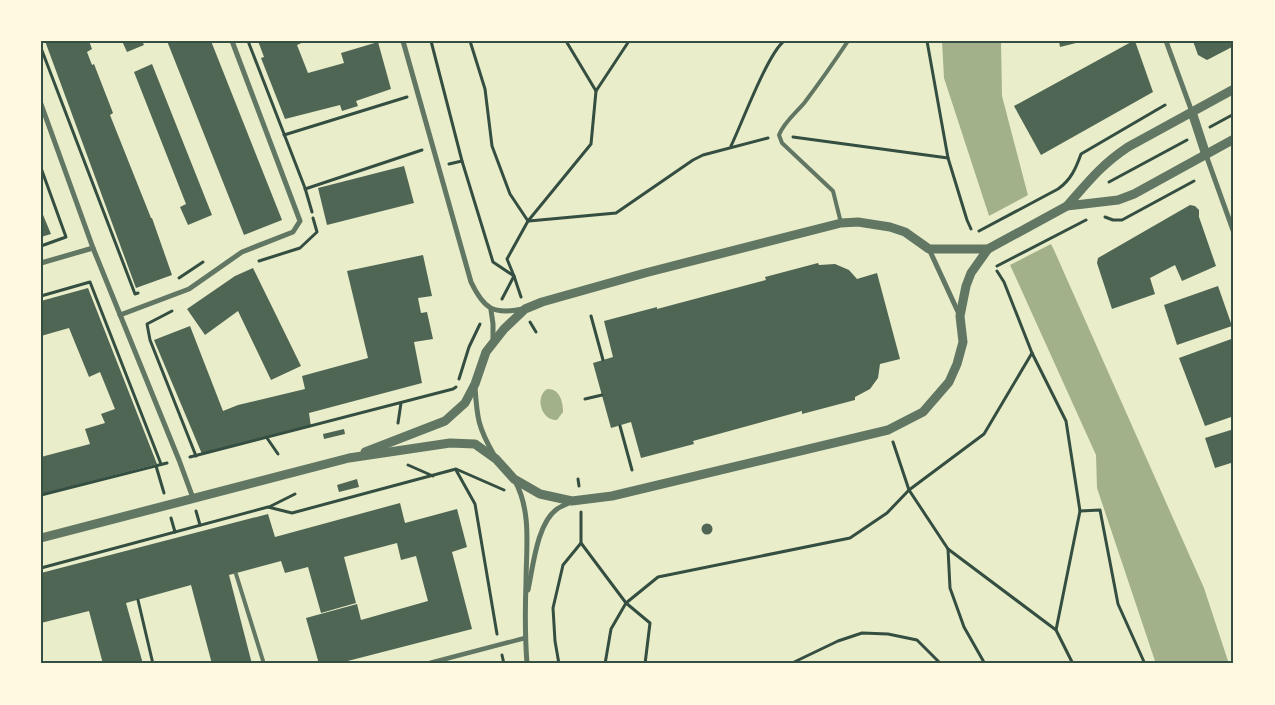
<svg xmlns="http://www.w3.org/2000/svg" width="1275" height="705" viewBox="0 0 1275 705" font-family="'Work Sans',sans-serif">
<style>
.water{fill:#a3b18a}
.pier{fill:#e9edc9}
.building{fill:#4f6655}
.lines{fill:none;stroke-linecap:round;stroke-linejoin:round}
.path{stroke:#344e41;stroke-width:3}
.service{stroke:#617663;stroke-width:4}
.pedestrian{stroke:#617663;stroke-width:4.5}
.minor{stroke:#617663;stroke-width:5}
.tertiary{stroke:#617663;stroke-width:9}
.neatline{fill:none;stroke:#344e41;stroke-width:2}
</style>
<rect width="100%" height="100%" fill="#e9edc9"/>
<!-- water -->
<g class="water">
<path d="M942 41H1001L1002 96 1030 203 1054 250 1204 588 1229 664H1156L1097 488 1096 455 992 225 944 78Z"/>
<path d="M547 389C559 388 563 401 563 412L557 420C542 421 534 398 547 389Z"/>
</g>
<!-- pier -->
<path class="pier" d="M1030 194 1032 203 1053 243 1008 266 987 217Z"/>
<!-- building -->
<g class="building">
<path d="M45 41H89L92 49 87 52 92 65 94 64 113 113 110 115 151 218H152L172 275 136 288Z"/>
<path d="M122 41H142L144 45 127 52Z"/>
<path d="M167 41H211L282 220 244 235Z"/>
<path d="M258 41H306L297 45 308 73 344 63 341 53 378 42 391 89 356 101 358 106 342 111 340 105 285 119 261 58 264 57Z"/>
<path d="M1059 41H1080V42L1060 47Z"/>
<path d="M1133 41H1135L1153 92 1041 155 1014 106Z"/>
<path d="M1193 41H1234V46L1207 60 1198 55Z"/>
<path d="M152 64 212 215 188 225 180 207 186 204 134 72Z"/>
<path d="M404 166 414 203 327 225 318 188Z"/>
<path d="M1190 205 1195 206 1199 210V217L1216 266 1182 281 1175 265 1150 278 1155 294 1112 309 1097 263 1098 258Z"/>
<path d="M41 210 51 234 41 237Z"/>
<path d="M423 255 432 296 418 298 421 313 427 312 433 339 414 342 422 383 309 413 311 427 202 454 154 340 190 326 223 411 238 405 305 389 302 376 368 358 347 271Z"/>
<path d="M818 263 819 265 835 264 849 270 857 279 877 273 900 359 880 364 878 378 870 389 855 397V400L802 414V411L693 441 694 444 641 458 631 422 611 428 593 363 613 357 604 321 657 307V309L766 280 765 277Z"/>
<path d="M253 268 301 366 271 380 238 311 205 335 187 309 235 276Z"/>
<path d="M1218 286 1232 326 1177 345 1164 305Z"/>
<path d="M88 288 157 464 41 494V457L90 444 85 429 105 423 101 414 115 409 100 372 89 377 69 328 41 336V301Z"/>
<path d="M1234 338V416L1205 426 1179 358Z"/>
<path d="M344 429 345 434 324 439 323 434Z"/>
<path d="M1234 429V462L1215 468 1205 438Z"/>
<path d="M357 479 359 487 339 492 337 485Z"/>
<path d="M400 503 405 523 457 509 467 547 452 552 472 629 336 664H319L306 618 357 604 361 620 428 601 416 556 401 560 397 543 344 557 356 603 321 613 308 567 285 573 281 561 229 575 252 664H212L191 585 126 603 143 664H103L89 611 41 623V573L268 514 275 537Z"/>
<circle cx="707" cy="529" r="5.5"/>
</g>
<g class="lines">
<!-- path -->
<g class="path">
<path d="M248 41 305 188 312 212"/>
<path d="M431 41 462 161 493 262 514 276 521 297"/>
<path d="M470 41 485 89 492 146 510 194 528 221"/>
<path d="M566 41 596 91"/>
<path d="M927 41 948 158 967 220 971 229"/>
<path d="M41 48 135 294 138 293"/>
<path d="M1210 127 1234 114"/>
<path d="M284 135 407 97"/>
<path d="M793 137 948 158"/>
<path d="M731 146C742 123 767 55 784 41"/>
<path d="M449 164 462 161"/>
<path d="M41 168 66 237 41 246"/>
<path d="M1109 182 1187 140"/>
<path d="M305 189 422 150"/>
<path d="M1105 217 1113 220H1122L1194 181"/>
<path d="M529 221 616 213 693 160 703 155 768 138"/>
<path d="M979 231 1058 189C1071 180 1076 168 1081 154L1165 105"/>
<path d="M259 261 300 248 317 232 313 218"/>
<path d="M997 266 1086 220"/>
<path d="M997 271 1004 282 1032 353 1066 421 1080 511 1056 630"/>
<path d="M179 278 203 262"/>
<path d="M41 296 90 282 161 464"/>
<path d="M502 299 514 276 507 259 528 221 591 144 596 91 629 41"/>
<path d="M172 311 147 324 150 340 196 456"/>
<path d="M591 316 603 360"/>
<path d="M530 322 536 332"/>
<path d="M459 379 469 347 480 324"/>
<path d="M585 399 602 395"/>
<path d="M398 423 401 403"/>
<path d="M620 426 632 470"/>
<path d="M267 438 278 454"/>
<path d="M893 442 909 490 948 549 1056 630 1073 664"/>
<path d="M190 457 453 389 456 387"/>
<path d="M408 465 433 476"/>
<path d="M156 466 164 493"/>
<path d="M456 470 475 504 497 634"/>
<path d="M578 479 579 486"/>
<path d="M41 495 167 463"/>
<path d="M269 507 295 494"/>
<path d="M196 511 200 525"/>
<path d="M1080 511 1100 510 1118 604 1145 664"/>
<path d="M171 518 175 532"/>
<path d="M581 543 626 603 650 623 645 664"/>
<path d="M948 549 950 588 964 627 985 664"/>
<path d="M41 568 268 507 292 513 456 469 504 490"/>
<path d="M138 600 153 664"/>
<path d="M502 655 504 664"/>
<path d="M559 664 555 641 553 608 563 565 581 543V512"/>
<path d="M605 664 611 629 626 603 658 577 850 538 887 513 909 490 984 434 1032 353"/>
<path d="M790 664 838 641 862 633 888 634 917 640 941 664"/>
</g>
<!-- service -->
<g class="service">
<path d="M841 223 833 191 782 143 779 135C784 122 796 113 805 102 820 82 834 62 848 41"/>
<path d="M236 574 264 664"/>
</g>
<!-- pedestrian -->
<path class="pedestrian" d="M426 664 525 638"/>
<!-- minor -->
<g class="minor">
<path d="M403 41 471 282C484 309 493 315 523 309"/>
<path d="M1166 41 1192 112"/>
<path d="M41 104 93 248 179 460 193 498"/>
<path d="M1206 155 1234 233"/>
<path d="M929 249 959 314"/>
<path d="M41 263 93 248"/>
<path d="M491 310 493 324V341"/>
<path d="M120 315 189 289 242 252 293 232 300 221 232 41"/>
<path d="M475 387C477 418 478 427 494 455"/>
<path d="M515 481C532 512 526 550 526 583 525 610 525 637 527 664"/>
<path d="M528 590C533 567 537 523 557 509 561 506 567 504 571 502"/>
</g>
<!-- tertiary -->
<g class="tertiary">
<path d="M1192 112 1206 155"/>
<path d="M1067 206C1088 182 1101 165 1128 147L1234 89"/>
<path d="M365 452 445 421 465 403 475 384 486 352 504 329 525 309 542 302 645 273 841 223 858 222 890 227 905 232 929 249H988L1067 206 1118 200 1134 194 1234 139"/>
<path d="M41 538 349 458 450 443 475 444 496 459 514 479 540 494 572 501 612 496 888 430 923 412 949 382 957 364 963 342 960 316 966 286 971 273 988 249"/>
</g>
</g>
<!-- border -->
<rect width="1275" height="705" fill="none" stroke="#fefae0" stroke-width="85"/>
<rect x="42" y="42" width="1190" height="620" class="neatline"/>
</svg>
